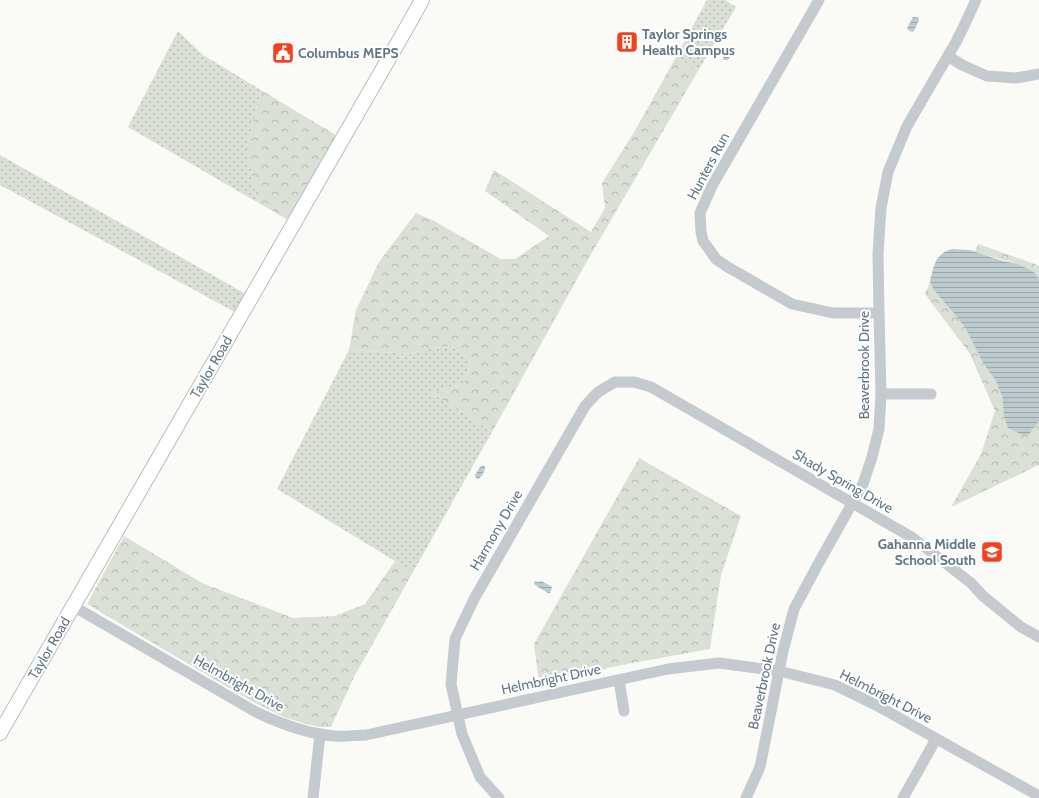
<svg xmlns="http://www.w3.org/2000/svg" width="1039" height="798" viewBox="0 0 1039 798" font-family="Cabin,sans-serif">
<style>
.grass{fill:url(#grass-dots)}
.forest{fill:url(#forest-crowns)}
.water{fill:url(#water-rules)}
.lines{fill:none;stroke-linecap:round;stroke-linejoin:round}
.major-casing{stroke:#b7bdc1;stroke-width:16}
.minor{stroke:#c4cacd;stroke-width:11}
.major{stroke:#fff;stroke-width:14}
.labels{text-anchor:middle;stroke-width:4;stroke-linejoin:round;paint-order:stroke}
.poi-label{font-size:14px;font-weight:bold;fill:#627885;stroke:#fff;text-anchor:start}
.street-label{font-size:14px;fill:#627885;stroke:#fff}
</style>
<defs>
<pattern id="grass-dots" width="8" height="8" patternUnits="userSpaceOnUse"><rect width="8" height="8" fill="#dae0d6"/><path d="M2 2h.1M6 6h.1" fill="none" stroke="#b4bab3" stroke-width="1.8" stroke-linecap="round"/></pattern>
<pattern id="forest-crowns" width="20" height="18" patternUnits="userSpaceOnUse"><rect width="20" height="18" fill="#dae0d6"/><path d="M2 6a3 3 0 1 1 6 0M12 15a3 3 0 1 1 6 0" fill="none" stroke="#b4bab3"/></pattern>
<pattern id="water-rules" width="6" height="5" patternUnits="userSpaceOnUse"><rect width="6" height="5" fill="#bdcace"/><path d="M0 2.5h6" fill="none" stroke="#9da9ad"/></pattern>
</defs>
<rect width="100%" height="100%" fill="#fafaf7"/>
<!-- grass -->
<g class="grass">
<path d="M707 0H725L736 7 698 71 676 57Z"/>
<path d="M178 31 203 55 261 90 247 147 257 202 128 127Z"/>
<path d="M0 155 246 294 235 312 0 185Z"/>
<path d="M452 346 471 361 464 383 432 393 492 432 413 572 277 489 349 350 410 354 429 348Z"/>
</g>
<!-- forest -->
<g class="forest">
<path d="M676 57 698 71 586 263 492 432 432 393 464 383 471 361 452 346 429 348 410 354 349 350 356 310 379 262 416 213 434 221 501 259H515L549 236 485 191 494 170 591 232 605 208 602 183 633 134Z"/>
<path d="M261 90 339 137 288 220 257 202 247 147Z"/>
<path d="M978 244 1035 264 1039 267V279L1033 272 1018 264 975 252Z"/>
<path d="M930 282C940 299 955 311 966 328 973 339 977 352 983 363 987 369 992 375 996 381 1002 392 1003 404 1004 416L1027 437 1039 421V465L951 507 981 454 995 411 970 354 925 294Z"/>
<path d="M639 458 741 516 721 575 710 649 627 664 539 683 534 644Z"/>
<path d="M124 536 202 583 293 618 335 616 365 604 395 561 413 572 354 677 331 727H318L286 718 253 702 87 604Z"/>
</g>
<!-- water -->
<g class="water">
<path d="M913 17H916L919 18V20L914 31 912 32 908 30 907 28Z"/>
<path d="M729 47 732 48 733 51 728 60H724C721 56 725 49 729 47Z"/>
<path d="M952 249 970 250 1003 261 1018 264 1034 272 1039 279V421L1027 437 1008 428 1004 416 1002 396 996 381 983 363 966 329 954 313 946 304 934 290 930 282C932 273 934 259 943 253 945 251 949 250 952 249Z"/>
<path d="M484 465 485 467C485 471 482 477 478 479L476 478 475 475 480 467Z"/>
<path d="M535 581 538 582 541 581 551 586 552 588 550 593H548L538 587 534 584Z"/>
</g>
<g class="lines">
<!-- major casing -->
<g class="major-casing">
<path id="major" d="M0 733 403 34 422 0"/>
</g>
<!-- minor -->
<g class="minor">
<path d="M819 0 712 186 700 213 701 232 703 241 709 249 716 259 726 266 792 304 833 313H879"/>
<path d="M948 56 962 65 987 76 1016 78 1039 74"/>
<path d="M881 394H931"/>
<path d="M73 606 256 712C281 724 307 734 335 736 345 737 356 735 366 735L668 669 719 663 779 671 835 685 876 705 1039 796"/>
<path d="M619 680 624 711"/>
<path d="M313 798 320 734"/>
<path d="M499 798 480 777 462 734 451 684 455 639 474 599 585 406 598 392 615 382H634L651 387 913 538 971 583 983 596 1021 627 1039 637"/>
<path d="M746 798 760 767 783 651 794 609 817 566 863 484 872 457 879 429 881 394 879 313 878 254 881 208 888 172 907 126 956 42 963 28 976 0"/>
<path d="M903 798 936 739"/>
</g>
<!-- major -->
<use href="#major" class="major"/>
</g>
<!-- icons -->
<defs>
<g id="building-square" transform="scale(1.15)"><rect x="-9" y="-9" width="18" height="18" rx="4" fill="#f4401d" stroke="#fff"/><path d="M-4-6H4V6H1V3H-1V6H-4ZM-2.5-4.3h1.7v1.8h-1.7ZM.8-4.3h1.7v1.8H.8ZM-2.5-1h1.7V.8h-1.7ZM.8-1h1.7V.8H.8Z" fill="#fff"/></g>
<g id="civic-square" transform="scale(1.15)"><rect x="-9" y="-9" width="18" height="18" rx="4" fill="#f4401d" stroke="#fff"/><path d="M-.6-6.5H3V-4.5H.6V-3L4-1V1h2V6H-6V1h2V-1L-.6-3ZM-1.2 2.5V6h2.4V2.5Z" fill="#fff"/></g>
<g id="school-square" transform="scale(1.15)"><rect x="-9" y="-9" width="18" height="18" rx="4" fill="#f4401d" stroke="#fff"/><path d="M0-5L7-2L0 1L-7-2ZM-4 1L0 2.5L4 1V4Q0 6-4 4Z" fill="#fff"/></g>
</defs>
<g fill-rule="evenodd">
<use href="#building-square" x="627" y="42"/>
<use href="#civic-square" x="283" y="53"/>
<use href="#school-square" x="992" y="552"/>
</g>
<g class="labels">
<!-- poi labels -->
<g class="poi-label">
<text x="642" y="39">Taylor Springs<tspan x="642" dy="16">Health Campus</tspan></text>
<text x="298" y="58">Columbus MEPS</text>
<text x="976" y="549" text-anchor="end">Gahanna Middle<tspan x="976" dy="16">School South</tspan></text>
</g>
<!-- street labels -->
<g class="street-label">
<text transform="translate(708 166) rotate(-62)" y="5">Hunters Run</text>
<text transform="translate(864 365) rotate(-90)" y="5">Beaverbrook Drive</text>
<text transform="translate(211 367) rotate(-60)" y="5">Taylor Road</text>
<text transform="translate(843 481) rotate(30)" y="5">Shady Spring Drive</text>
<text transform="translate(496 530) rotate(-60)" y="5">Harmony Drive</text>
<text transform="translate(49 648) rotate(-60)" y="5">Taylor Road</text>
<text transform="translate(764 676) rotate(-78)" y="5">Beaverbrook Drive</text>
<text transform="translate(551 679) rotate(-12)" y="5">Helmbright Drive</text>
<text transform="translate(239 683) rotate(29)" y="5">Helmbright Drive</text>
<text transform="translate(886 696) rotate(27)" y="5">Helmbright Drive</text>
</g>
</g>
</svg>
